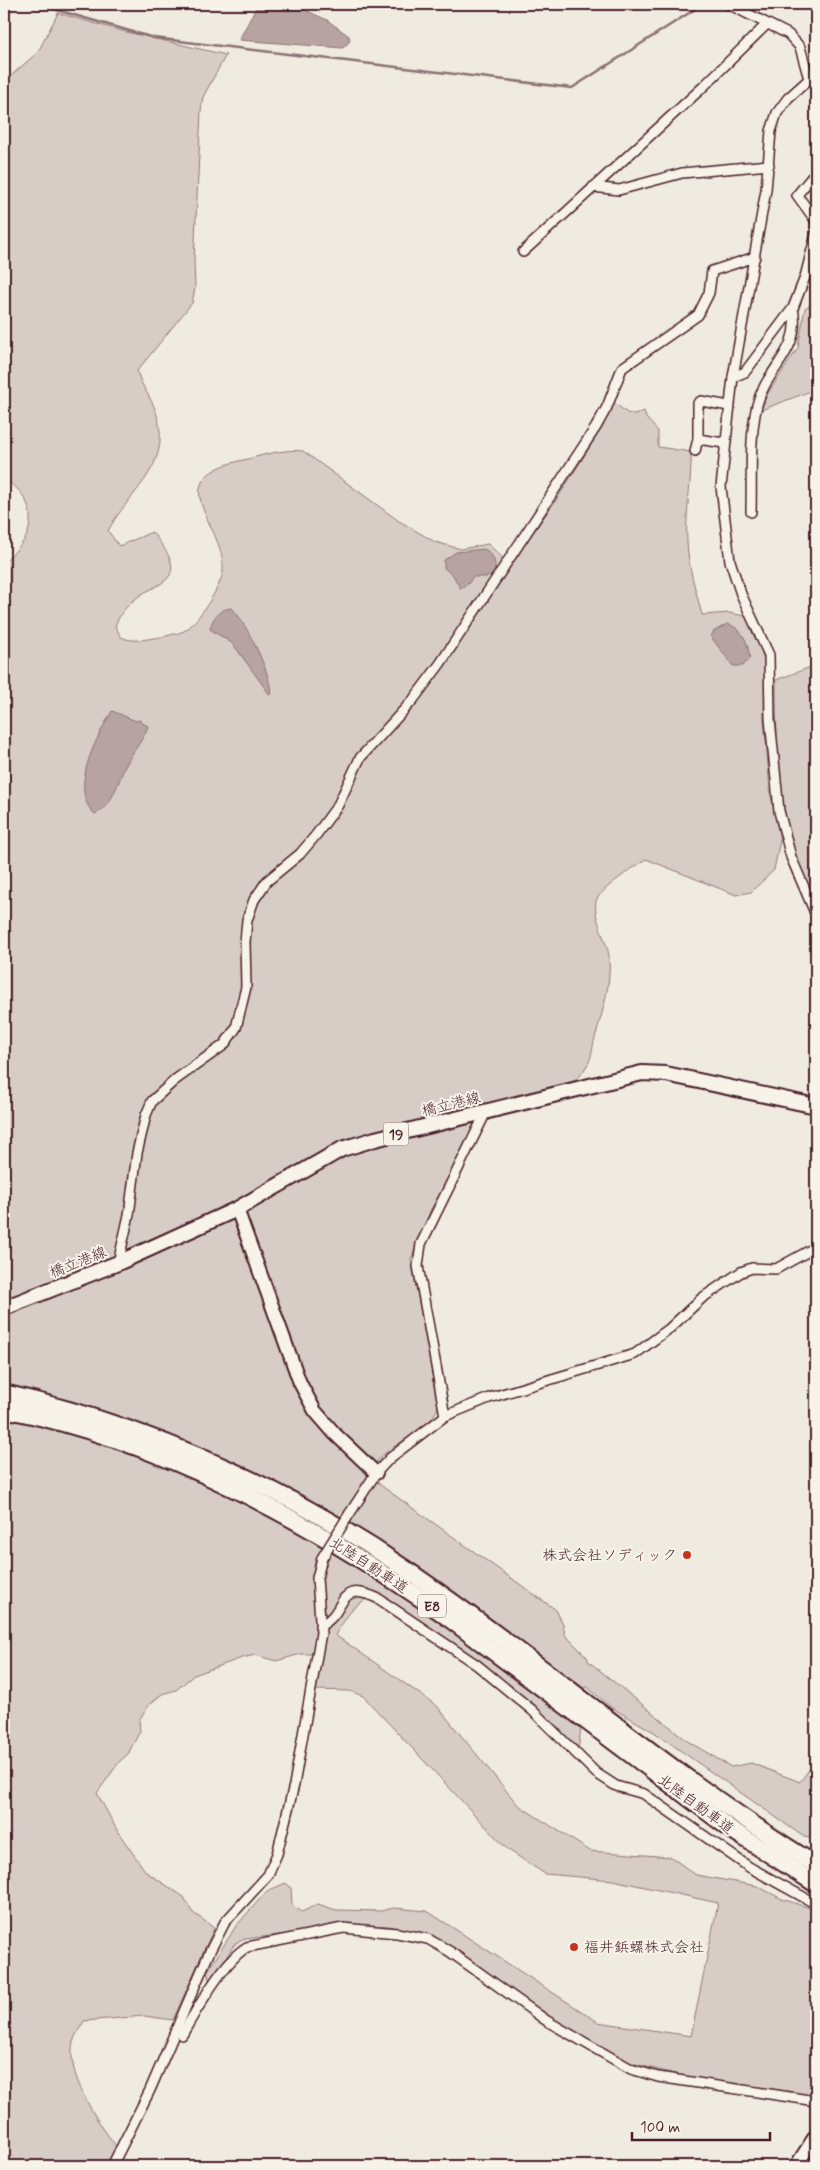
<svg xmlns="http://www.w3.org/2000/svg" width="820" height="2170" viewBox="0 0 820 2170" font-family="Mynerve,'Klee One',sans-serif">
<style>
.green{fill:#d8cdc6;stroke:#917678}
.water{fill:#b7a4a2;stroke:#8b6f72}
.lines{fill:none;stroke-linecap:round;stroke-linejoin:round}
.stream{stroke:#8b6f72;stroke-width:2.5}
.street-casing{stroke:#4a1f2b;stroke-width:12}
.secondary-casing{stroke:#4a1f2b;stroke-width:16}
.primary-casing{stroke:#4a1f2b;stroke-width:18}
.highway-casing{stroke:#4a1f2b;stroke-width:20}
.street{stroke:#f7f3e8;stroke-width:9}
.secondary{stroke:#f7f3e8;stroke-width:12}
.primary{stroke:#f7f3e8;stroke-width:14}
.highway{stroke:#f7f3e8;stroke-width:16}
.street-bridge-casing{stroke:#4a1f2b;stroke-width:12;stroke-linecap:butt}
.street-bridge{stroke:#f7f3e8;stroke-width:9}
.poi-dot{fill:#c8321e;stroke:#f7f3e8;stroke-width:2}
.labels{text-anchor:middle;stroke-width:4;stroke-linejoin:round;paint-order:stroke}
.shield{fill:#f7f3e8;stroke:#7e5f64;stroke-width:1}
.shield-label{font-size:14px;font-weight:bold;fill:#4a1f2b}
.street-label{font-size:15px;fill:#4a1f2b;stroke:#f7f3e8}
.poi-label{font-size:15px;fill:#4a1f2b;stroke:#f7f3e8;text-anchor:end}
</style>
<rect width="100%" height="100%" fill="#f0ebe0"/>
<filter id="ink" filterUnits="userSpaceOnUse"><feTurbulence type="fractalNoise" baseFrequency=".02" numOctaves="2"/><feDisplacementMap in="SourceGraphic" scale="10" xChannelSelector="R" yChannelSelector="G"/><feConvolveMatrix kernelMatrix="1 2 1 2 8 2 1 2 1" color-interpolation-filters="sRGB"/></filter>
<g filter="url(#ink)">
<!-- green -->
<g class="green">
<path d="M58 13 122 31 226 55 203 97 201 111 194 261 195 288 192 303 137 371C142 388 151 397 156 412 174 467 129 490 108 531L119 546 152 532C159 541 168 552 171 562 177 582 151 587 139 596 128 604 120 613 115 626L121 637C124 638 128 640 132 640 142 641 175 635 184 631 197 624 222 585 223 571 226 525 159 481 239 461 258 457 283 448 303 451L399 521 435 542 461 549 488 544 510 565 559 496 603 426 612 401 627 413 635 415 644 411 646 418 658 431V447L691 452C692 482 685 512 687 542 688 567 696 591 702 615L730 613 745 616 759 642 765 665 764 718 768 765 770 791 780 840 774 870 751 892 736 895 646 859C634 867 606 886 598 897 589 910 607 940 609 956 611 987 603 1009 595 1038 592 1048 592 1059 586 1067 581 1076 575 1080 567 1085L483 1107 445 1185 431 1209 411 1259 438 1407C428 1436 387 1442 372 1468L376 1481 383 1487 556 1610 563 1624 565 1635 588 1658V1661L689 1742 731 1767 751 1763 800 1782 816 1760V1839L804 1837 654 1732 612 1708 586 1686 578 1751 552 1721 373 1594 352 1609 335 1635 437 1706 518 1805 590 1851 671 1857 696 1875 757 1886 782 1899 816 1910V2096L797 2097 683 2076 631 2063 542 2014 429 1936 388 1926 336 1924 289 1934 244 1939 234 1945 210 1983 207 1972 236 1926 267 1891 286 1883 291 1888 292 1905 302 1912 318 1904 336 1910 381 1911 394 1908 427 1911 598 2022 691 2036 718 1903 613 1880 545 1874 507 1849 363 1696 350 1691 316 1690 322 1654H301L276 1661 255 1655 242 1658 194 1675 176 1690 162 1694 150 1704 139 1720 140 1731 128 1754 120 1761 97 1793 118 1832 146 1872 184 1897 192 1912 214 1928 173 2020 144 2016 84 2021C80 2028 75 2035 73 2042 65 2073 97 2122 116 2146L110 2161 103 2166H4V563C11 555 25 543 28 532 35 510 24 489 4 480V86L14 73 38 52Z"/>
<path d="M816 302V389L761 410 768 393 798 348 805 308Z"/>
<path d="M816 665V906C808 887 799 868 793 848 778 794 776 736 776 680Z"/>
</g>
<!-- water -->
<g class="water">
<path d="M258 4H292L327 20 349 36 350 41 343 48 239 40Z"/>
<path d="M484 549C494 553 497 565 494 574L487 577H473L468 584 460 588 453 575 444 568V560L456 552Z"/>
<path d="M232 608C244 619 275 680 270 695L233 644 210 629C213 617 219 609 232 608Z"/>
<path d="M727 624C743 628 748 643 750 658L743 666H733L711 637 713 632Z"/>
<path d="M112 711 136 721 140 720V722L148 726C144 739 133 751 127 763 117 781 115 804 95 814 67 790 98 735 112 711Z"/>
</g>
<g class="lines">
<!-- stream -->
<path class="stream" d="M36 4 154 38 572 88 703 4"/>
<!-- street casing -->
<g class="street-casing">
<g id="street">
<path d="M728 4 788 34 800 47 809 79"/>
<path d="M816 73 788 98 777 113 771 131 766 190 733 377 721 487 730 561 741 594 769 655 770 719 779 811 791 857 816 915"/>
<path d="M816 172 797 195 816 221"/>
<path d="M593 187 619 190 682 173 769 165"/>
<path d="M523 252 703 87 767 24"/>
<path d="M733 377 745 372 793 308 805 277 816 234"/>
<path d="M724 443 698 439V403L701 401 729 406"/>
<path d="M695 451 698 439"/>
<path d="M751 512C752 477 749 439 757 405 766 368 802 352 793 308"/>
<path d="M118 1263 129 1215 137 1153 146 1115 152 1101 175 1080 224 1045 236 1028 246 987 245 942 247 920 254 900 267 881 300 854 316 835 338 805 360 758 413 700 440 664 596 427 607 407 622 368 698 315 709 293 712 271 755 257"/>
<path d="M445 1416 418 1266 421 1244 486 1112"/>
<path d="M350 1513 376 1473 390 1458 445 1416 489 1398 635 1354 670 1328 702 1298 741 1272 752 1268 776 1269 816 1247"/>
<path d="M320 1626C349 1612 334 1578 379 1599L477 1665 532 1710 596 1773 616 1786 644 1794 749 1867 816 1904"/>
<path d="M182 2035C196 2011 224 1960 247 1947L343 1928 397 1933 428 1939 449 1951 547 2021 631 2069 658 2077 816 2101"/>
<path d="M112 2166 150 2090 210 1951 225 1922 268 1875 277 1854 294 1785 321 1633 317 1578 322 1558"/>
</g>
</g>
<!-- secondary casing -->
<g class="secondary-casing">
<g id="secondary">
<path d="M237 1209 300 1383 315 1411 335 1434 376 1473"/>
<path d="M796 2166 816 2135"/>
</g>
</g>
<!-- primary casing -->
<g class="primary-casing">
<path id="primary" d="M4 1308 118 1263 237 1209 342 1149 375 1139 642 1073 666 1074 816 1106"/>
</g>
<!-- highway casing -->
<g class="highway-casing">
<g id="highway">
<path d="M4 1393C149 1427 284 1486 407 1570 546 1665 672 1777 816 1865"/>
<path d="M4 1409C165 1441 309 1521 442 1613L729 1828 816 1884"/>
</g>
</g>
<!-- street -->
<use href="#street" class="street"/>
<!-- secondary -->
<use href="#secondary" class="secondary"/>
<!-- primary -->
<use href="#primary" class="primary"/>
<!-- highway -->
<use href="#highway" class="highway"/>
<!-- street-bridge casing -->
<g class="street-bridge-casing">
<path id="street-bridge" d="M322 1558 350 1513"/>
</g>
<!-- street-bridge -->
<use href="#street-bridge" class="street-bridge"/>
</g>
</g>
<!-- markers -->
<g class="poi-dot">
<circle cx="687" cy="1555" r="5"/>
<circle cx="574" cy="1947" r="5"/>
</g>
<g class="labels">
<!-- shield labels -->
<g class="shield">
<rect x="383.5" y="1122.5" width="25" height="23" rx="4"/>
<rect x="418" y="1594.5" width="28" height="23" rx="4"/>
</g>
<g class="shield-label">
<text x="396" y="1139">19</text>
<text x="432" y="1611">E8</text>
</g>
<!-- street labels -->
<g class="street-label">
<text transform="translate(451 1104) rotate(-14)" y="5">橋立港線</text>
<text transform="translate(78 1262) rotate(-22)" y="5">橋立港線</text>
<text transform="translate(369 1565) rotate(33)" y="5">北陸自動車道</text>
<text transform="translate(696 1804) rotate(36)" y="5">北陸自動車道</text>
</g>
<!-- poi labels -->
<g class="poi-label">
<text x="677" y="1560">株式会社ソディック</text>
<text x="584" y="1952" text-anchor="start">福井鋲螺株式会社</text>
</g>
</g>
<!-- margin -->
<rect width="820" height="2170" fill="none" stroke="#f7f3e8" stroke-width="20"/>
<rect x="10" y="10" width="800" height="2150" fill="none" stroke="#4a1f2b" stroke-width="2" filter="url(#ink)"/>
<!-- scale -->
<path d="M632 2132v8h138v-8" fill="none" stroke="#4a1f2b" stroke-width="2.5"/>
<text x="640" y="2132" font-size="15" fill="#4a1f2b" stroke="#f7f3e8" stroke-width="4" paint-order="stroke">100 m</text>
</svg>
